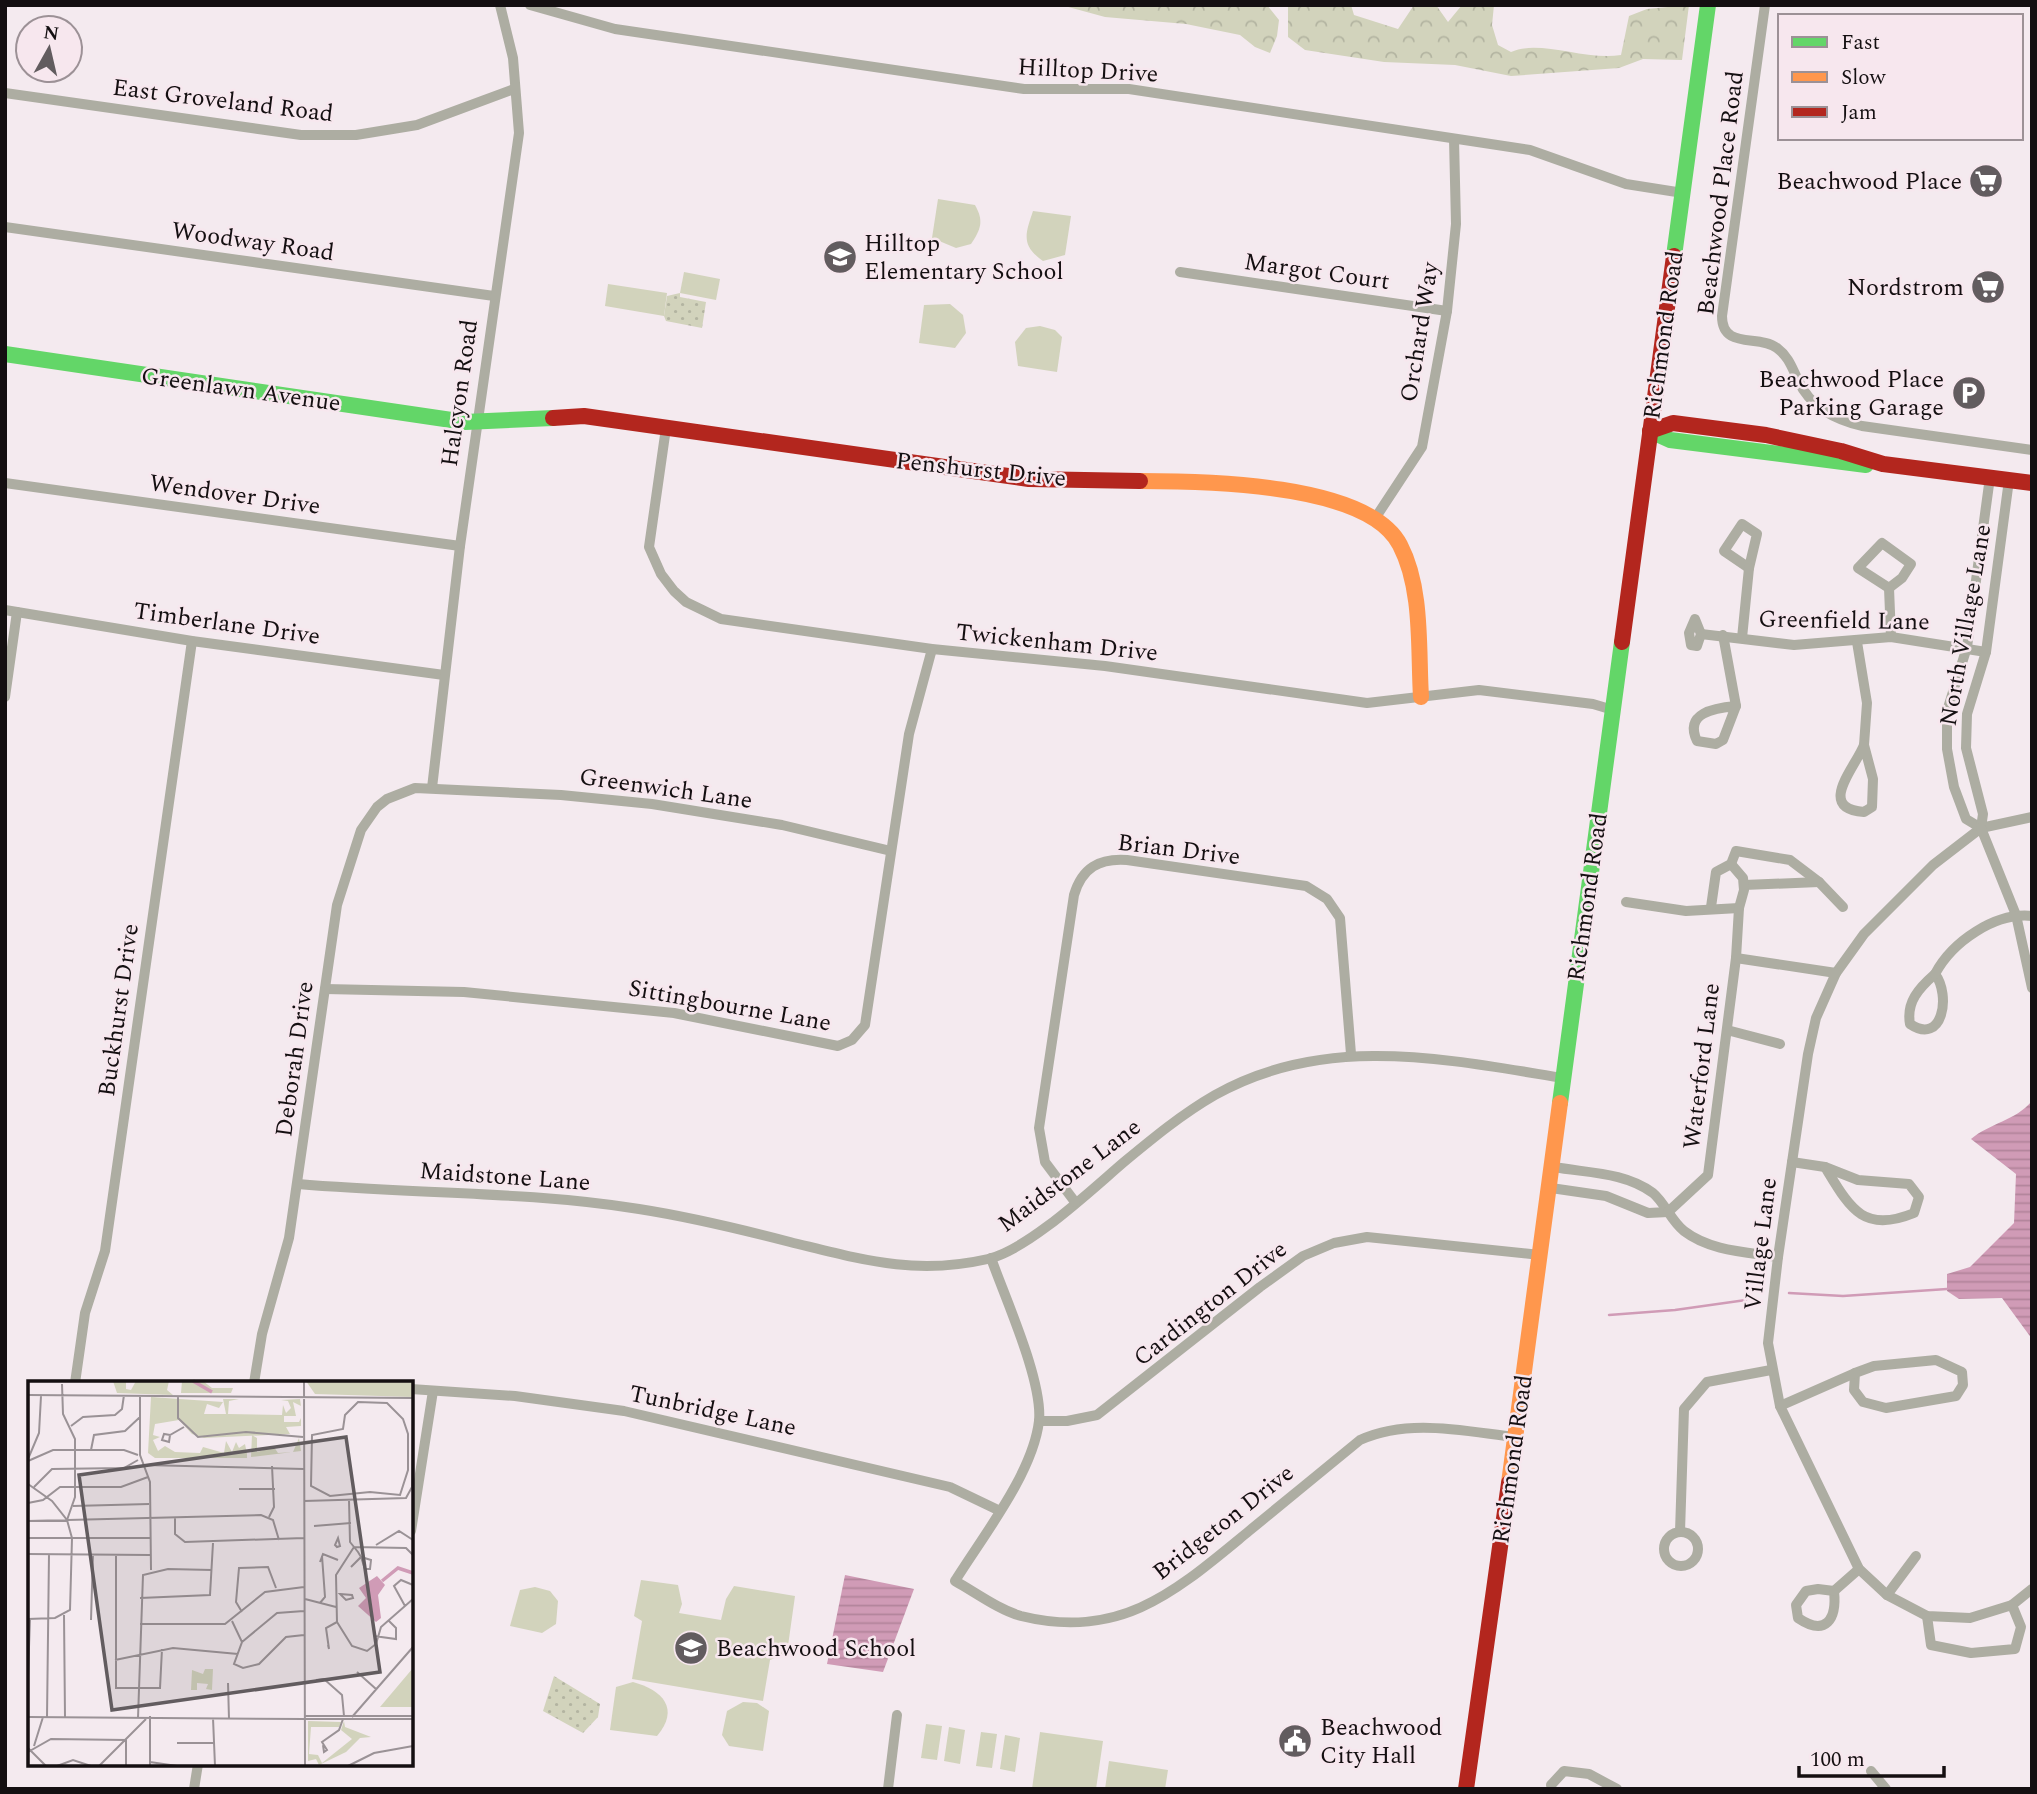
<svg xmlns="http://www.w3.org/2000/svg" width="2037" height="1794" viewBox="0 0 2037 1794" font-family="Spectral,serif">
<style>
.grass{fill:url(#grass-dots)}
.forest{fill:url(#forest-crowns)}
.garden{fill:#d2d3bc}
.water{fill:url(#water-rules)}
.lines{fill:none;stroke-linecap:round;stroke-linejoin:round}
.stream{stroke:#d09bb6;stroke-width:2.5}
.street{stroke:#adada2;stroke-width:10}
.fast{stroke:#63d668;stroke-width:16}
.slow{stroke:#ff974d;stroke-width:16}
.jam{stroke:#b3261e;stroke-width:16}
.labels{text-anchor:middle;stroke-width:5;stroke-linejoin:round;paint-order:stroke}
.street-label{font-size:24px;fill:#140f11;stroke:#f7e7ee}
.poi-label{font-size:24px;fill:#140f11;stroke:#f7e7ee;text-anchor:end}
.inset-river{fill:none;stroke:#d09bb6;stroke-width:3.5}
.inset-road{fill:none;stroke:#9a9296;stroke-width:2}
.view{fill:#625c5f;fill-opacity:0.15;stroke:#625c5f;stroke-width:3.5}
.inset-edge{fill:none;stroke:#140f11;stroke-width:3.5}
</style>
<defs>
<pattern id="grass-dots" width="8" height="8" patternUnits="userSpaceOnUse" patternTransform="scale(1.75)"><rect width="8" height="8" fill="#d2d3bc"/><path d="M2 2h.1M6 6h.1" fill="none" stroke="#b3b4a1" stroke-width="1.8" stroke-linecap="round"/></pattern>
<pattern id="forest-crowns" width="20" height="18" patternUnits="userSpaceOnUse" patternTransform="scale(1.75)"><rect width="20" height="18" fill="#d2d3bc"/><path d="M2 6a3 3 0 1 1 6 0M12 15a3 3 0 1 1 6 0" fill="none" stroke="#b3b4a1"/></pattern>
<pattern id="water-rules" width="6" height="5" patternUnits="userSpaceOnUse" patternTransform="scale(1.75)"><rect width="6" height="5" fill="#d09bb6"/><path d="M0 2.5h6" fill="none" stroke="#b2849b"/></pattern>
</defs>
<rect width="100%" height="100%" fill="#f4eaef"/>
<!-- grass -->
<g class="grass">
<path d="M680 293V297L706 302 702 328 666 321 664 316 667 296Z"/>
<path d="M554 1676 600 1704 598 1717 583 1733 543 1711Z"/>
</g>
<!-- forest -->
<g class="forest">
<path d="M1061 5H1267L1279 20 1277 36 1270 53 1255 47 1240 35 1186 24 1105 17Z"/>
<path d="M1292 5H1351L1354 15 1398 29 1414 5H1436L1448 22 1462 5H1494L1492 25 1498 45 1511 52C1539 39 1585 61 1621 55L1629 16 1647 9 1689 5 1682 60 1643 59 1619 68 1511 76 1455 65 1384 62 1305 50 1288 37V7Z"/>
</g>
<!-- garden -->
<g class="garden">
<path d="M938 199 975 205C984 221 981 229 971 244L956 248 932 238Z"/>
<path d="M1033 211 1071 216 1065 255 1043 261C1021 245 1025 235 1033 211Z"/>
<path d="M684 272 720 279 716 300 680 293Z"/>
<path d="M608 284 667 293 664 316 605 306Z"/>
<path d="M950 304 963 315 966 333 955 348 919 343 924 305Z"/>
<path d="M1040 326 1055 330 1062 337 1057 372 1018 366 1015 342 1026 328Z"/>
<path d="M641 1580 678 1585 682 1604 679 1613 721 1620 726 1599 734 1586 795 1596 787 1653 770 1660 763 1701 632 1679 642 1621 634 1616Z"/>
<path d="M535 1587 550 1591 558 1601 556 1624 542 1633 510 1626 520 1590Z"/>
<path d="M633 1682C663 1690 680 1709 657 1736L610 1730 616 1687Z"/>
<path d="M743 1702 757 1703 769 1711 763 1751 729 1746 722 1735 727 1711Z"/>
<path d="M926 1724 942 1726 937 1760 921 1758Z"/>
<path d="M949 1727 965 1730 960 1764 944 1761Z"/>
<path d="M981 1732 997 1734 992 1768 976 1766Z"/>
<path d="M1040 1732 1103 1741 1096 1789H1032Z"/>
<path d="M1005 1735 1020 1738 1015 1772 1000 1769Z"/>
<path d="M1109 1761 1168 1770 1165 1789H1105Z"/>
</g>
<!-- water -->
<g class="water">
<path d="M2032 1101V1339L2002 1298 1959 1299 1947 1291V1274L1970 1267 2014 1223 2016 1174 1971 1139C1990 1123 2015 1121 2032 1101Z"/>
<path d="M845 1575 914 1589 883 1672 827 1664Z"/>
</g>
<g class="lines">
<!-- stream -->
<g class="stream">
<path d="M1789 1293 1843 1296 1947 1289"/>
<path d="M1609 1315 1675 1310 1746 1300"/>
</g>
<!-- street -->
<g class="street">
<path d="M530 5 615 29 1024 89H1129L1530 150 1626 184 1683 193"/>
<path d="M1765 5 1722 316C1722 350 1759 334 1777 348 1789 357 1792 368 1798 380 1810 407 1834 419 1862 426L2032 450"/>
<path d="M5 93 301 135H356L417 125 514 89"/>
<path d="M5 227 494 296"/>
<path d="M1180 272 1447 311"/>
<path d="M666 428 649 547 661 574 674 591 686 602 721 619 932 649 1105 666 1367 703 1479 690 1593 704 1613 710"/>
<path d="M5 483 460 546"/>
<path d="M1376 517 1422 447 1447 311 1456 224 1454 139"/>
<path d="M1742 524 1757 534 1749 568 1724 551Z"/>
<path d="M1882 543 1911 564 1902 578 1889 588 1858 568Z"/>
<path d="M1889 588 1891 637"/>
<path d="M5 610 192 641 444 675"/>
<path d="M1695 619 1701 634 1697 646 1691 645 1689 633Z"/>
<path d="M1701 634 1794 645 1891 637 1986 652"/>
<path d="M1723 635 1736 706"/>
<path d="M1742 638 1749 568"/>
<path d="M1857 642 1867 703 1864 745"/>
<path d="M5 697 17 612"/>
<path d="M1736 706 1723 740 1716 744 1697 741C1684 713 1714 708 1736 706Z"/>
<path d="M1864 745 1873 779 1872 807 1864 812C1816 808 1855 768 1864 745Z"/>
<path d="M432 788 460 546 519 133 513 58 500 5"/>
<path d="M2032 817 1981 828 1933 865 1864 934 1836 973 1816 1018 1808 1054 1778 1257 1768 1343 1780 1406 1859 1569 1887 1595 1927 1616 1970 1618 2012 1605 2032 1589"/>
<path d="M1981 828 1966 819 1954 787 1947 749V711L1967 647 1990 477"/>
<path d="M1981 828 1983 814 1966 748 1967 714 1986 652 2009 480"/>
<path d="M1981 828 2016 915 2032 988"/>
<path d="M1744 885 1819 882"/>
<path d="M1626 902 1686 911 1739 908"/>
<path d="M1711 907 1716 872 1731 864 1736 851 1790 860 1819 882 1843 907"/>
<path d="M1736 958 1836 973"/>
<path d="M1935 974C1951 995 1943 1046 1910 1024 1906 1002 1919 988 1935 974Z"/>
<path d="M1935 974C1952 942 1995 912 2032 916"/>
<path d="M325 989 464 992 674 1013 838 1046 852 1040 865 1025 909 734 932 649"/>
<path d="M1727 1030 1780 1044"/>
<path d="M1792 1162 1825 1167"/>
<path d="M1554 1167C1587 1173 1625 1172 1653 1193 1665 1203 1671 1221 1684 1231 1710 1251 1746 1252 1778 1257"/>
<path d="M1825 1167 1858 1180 1909 1184 1919 1197 1914 1213C1863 1234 1850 1208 1825 1167Z"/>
<path d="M298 1184C412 1194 526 1191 639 1209 690 1217 740 1229 790 1242 860 1259 914 1276 988 1259 1029 1249 1090 1191 1124 1162 1153 1138 1182 1114 1215 1095 1325 1033 1445 1059 1563 1078"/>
<path d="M1551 1188 1606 1196 1648 1213 1668 1212"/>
<path d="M1075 1202 1045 1162 1039 1128 1074 895C1082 868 1099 858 1127 860L1306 886 1327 899 1340 918 1351 1054"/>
<path d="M1668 1212 1708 1175 1736 958 1739 908 1744 890 1743 878 1731 864"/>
<path d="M991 1258C1005 1298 1043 1381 1039 1421 1033 1473 983 1536 955 1581 975 1592 999 1610 1021 1616 1122 1641 1177 1590 1249 1531 1286 1501 1323 1470 1360 1440 1408 1418 1463 1431 1515 1437"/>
<path d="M1936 1360 1962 1372 1963 1385 1956 1396 1886 1408 1863 1402 1854 1390 1855 1373 1874 1366Z"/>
<path d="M75 1383 85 1313 105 1251 192 641"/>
<path d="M254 1383 262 1334 289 1238 337 905 361 830 377 807 387 799 415 788 561 795 652 804 782 825 891 851"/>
<path d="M411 1389 515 1396 624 1411 950 1487 998 1510"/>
<path d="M1780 1406 1855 1373"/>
<path d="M1039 1421H1067L1097 1415 1260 1287 1303 1256 1334 1243 1367 1237 1540 1255"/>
<path d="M411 1531 433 1391"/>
<path d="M1680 1532 1684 1409 1707 1382 1771 1370"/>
<circle cx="1681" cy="1549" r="17"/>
<path d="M1818 1589 1834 1591C1837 1619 1826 1637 1798 1618L1796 1605 1806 1591Z"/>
<path d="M1834 1591 1859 1569"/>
<path d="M1887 1595 1916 1556"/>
<path d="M1927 1616 1931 1645 1971 1653 2015 1649 2021 1627 2012 1605"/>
<path d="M1871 1771 1886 1789"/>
<path d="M1551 1785 1564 1771 1589 1774 1617 1789"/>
<path d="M194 1789 198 1764"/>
<path d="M888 1789 897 1715"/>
</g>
<!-- fast -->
<g class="fast">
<path d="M1674 256 1708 5"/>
<path d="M5 354 465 422 553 418"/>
<path d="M1650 431 1670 440 1866 465"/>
<path d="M1560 1103 1622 642"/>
</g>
<!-- slow -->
<g class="slow">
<path d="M1140 481C1203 481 1368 483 1400 545 1423 589 1418 649 1421 697"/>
<path d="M1509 1483 1560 1103"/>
</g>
<!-- jam -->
<g class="jam">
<path d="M553 418 584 416 1029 479 1140 481"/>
<path d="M1650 431 1673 423 1766 435 1841 451 1883 464 2032 483"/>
<path d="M1622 642 1674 256"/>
<path d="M1466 1789 1509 1483"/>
</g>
</g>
<!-- icons -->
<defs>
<g id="supermarket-disc" transform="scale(1.75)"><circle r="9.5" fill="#625c5f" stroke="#f7e7ee"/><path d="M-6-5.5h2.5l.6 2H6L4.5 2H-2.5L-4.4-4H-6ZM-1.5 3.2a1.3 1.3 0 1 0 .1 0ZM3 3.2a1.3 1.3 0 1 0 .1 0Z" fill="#fff"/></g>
<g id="school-disc" transform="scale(1.75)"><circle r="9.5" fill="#625c5f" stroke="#f7e7ee"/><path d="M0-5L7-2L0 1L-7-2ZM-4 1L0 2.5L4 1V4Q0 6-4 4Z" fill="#fff"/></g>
<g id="parking-disc" transform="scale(1.75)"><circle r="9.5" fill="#625c5f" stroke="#f7e7ee"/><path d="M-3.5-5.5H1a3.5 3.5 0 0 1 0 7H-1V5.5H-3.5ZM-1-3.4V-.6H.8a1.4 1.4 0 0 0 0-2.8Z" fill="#fff"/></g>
<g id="civic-disc" transform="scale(1.75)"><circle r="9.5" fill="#625c5f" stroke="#f7e7ee"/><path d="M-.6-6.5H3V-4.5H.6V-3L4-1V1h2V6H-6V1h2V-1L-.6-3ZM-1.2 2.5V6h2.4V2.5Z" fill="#fff"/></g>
</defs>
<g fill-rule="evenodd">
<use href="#supermarket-disc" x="1986" y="181"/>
<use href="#school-disc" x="840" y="257"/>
<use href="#supermarket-disc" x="1988" y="287"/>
<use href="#parking-disc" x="1969" y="393"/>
<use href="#school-disc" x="691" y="1648"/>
<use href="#civic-disc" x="1295" y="1741"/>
</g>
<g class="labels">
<!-- street labels -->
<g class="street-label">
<text transform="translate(1088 70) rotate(3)" y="8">Hilltop Drive</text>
<text transform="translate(223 100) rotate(7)" y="8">East Groveland Road</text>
<text transform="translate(1720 193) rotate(-83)" y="8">Beachwood Place Road</text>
<text transform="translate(253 241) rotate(8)" y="8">Woodway Road</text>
<text transform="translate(1317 271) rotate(8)" y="8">Margot Court</text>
<text transform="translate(1419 332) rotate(-81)" y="8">Orchard Way</text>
<text transform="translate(1663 335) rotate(-82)" y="8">Richmond Road</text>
<text transform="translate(241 389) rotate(8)" y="8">Greenlawn Avenue</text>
<text transform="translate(459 393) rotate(-82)" y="8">Halcyon Road</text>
<text transform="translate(981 469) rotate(6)" y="8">Penshurst Drive</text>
<text transform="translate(235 494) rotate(8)" y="8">Wendover Drive</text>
<text transform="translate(1844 620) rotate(1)" y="8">Greenfield Lane</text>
<text transform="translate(227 623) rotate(8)" y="8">Timberlane Drive</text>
<text transform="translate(1965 625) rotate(-80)" y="8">North Village Lane</text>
<text transform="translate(1057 642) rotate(6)" y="8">Twickenham Drive</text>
<text transform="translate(666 788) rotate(8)" y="8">Greenwich Lane</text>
<text transform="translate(1179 849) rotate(7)" y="8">Brian Drive</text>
<text transform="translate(1587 897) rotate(-82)" y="8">Richmond Road</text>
<text transform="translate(730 1005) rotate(10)" y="8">Sittingbourne Lane</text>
<text transform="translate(118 1010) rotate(-82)" y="8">Buckhurst Drive</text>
<text transform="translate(294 1059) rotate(-82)" y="8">Deborah Drive</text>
<text transform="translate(1701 1066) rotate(-83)" y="8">Waterford Lane</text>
<text transform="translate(1069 1175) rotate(-37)" y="8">Maidstone Lane</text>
<text transform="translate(505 1176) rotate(4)" y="8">Maidstone Lane</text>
<text transform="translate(1760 1244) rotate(-83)" y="8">Village Lane</text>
<text transform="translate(1210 1303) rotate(-38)" y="8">Cardington Drive</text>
<text transform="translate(713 1410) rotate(12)" y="8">Tunbridge Lane</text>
<text transform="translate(1512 1459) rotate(-82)" y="8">Richmond Road</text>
<text transform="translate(1223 1522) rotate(-38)" y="8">Bridgeton Drive</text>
</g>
<!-- poi labels -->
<g class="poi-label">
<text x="1962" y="189">Beachwood Place</text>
<text x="864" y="251" text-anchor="start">Hilltop<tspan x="864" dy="28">Elementary School</tspan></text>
<text x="1964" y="295">Nordstrom</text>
<text x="1944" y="387">Beachwood Place<tspan x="1944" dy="28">Parking Garage</tspan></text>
<text x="716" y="1656" text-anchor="start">Beachwood School</text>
<text x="1320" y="1735" text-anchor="start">Beachwood<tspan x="1320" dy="28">City Hall</tspan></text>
</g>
</g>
<!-- overview -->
<g transform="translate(28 1381)">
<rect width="385" height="385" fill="#f4eaef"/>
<path d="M278 0H385V16L287 13Z" fill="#d2d3bc"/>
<path d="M85 0H98V8L103 9 108 0H141L139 9 145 14 89 12ZM154 0H175L184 7H205L203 12H153ZM123 16 195 21 191 27 179 23 176 33H198L195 18H211L201 20 200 33 254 34 255 24 258 32 263 27 260 20 253 19 272 18 273 25 265 21 268 35H256V41H271L273 37V45L258 46 262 53 176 57 164 53 151 39 127 43 125 54 132 56 125 59 130 70 137 65 147 71 172 72 175 66 196 72 198 60 204 71 208 61 211 67 217 63 219 73V77H127L120 72ZM224 54 229 57V71L246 66 250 72 265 71 271 57 273 70 223 76ZM385 287V326H352ZM280 340 313 341 311 346H283L281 373 290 374 294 382 324 358 313 349 316 340 317 346 343 356 332 357 318 371 291 384 288 378 280 380Z" fill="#d2d3bc"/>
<path d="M177 288H185L184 309 178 308 180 303 169 302V309H163L164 289 175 293Z" fill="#d2d3bc"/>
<path d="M349 195 357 204 350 214 353 237 348 241 330 225 338 217 331 207Z" fill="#d09bb6"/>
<path class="inset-river" d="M165 0 184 11M354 200 370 187 385 192"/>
<path class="inset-road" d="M276 0 277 385M34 3 35 33 47 58V116L39 139M0 14 385 17M112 14V74L122 101 123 189M150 16V37L170 56 218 51 275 56M330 21 359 22 375 38 380 53V89L372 114 342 111 302 115 283 105 284 54 315 48 317 34ZM43 45 55 36 87 34 94 28 96 14M142 54 141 61 134 59 136 53 142 54 156 46M63 69 66 54 97 50 112 36M0 78 11 52 13 15M0 80 25 69H96L110 74M117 84 276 88M0 103 24 120 39 139 44 157 42 229 27 237 0 238M6 106 24 88 96 87 110 79M211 108H247M321 119 322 161 330 171 333 176 337 188H342L343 179 333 176 323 186M276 120 378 117 384 106 385 42M0 122 15 119 32 106H93L120 96M45 125 121 123M241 136 246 126 244 85M147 137V153L157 161 276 157M0 140 233 134 245 139 251 159M286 145 323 142M0 157H122M310 157 312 165 309 166 307 164ZM348 164 371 150 385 159M0 173 122 174M88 174V307H132L134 268M385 174 378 167 326 166 308 194 309 241 324 265 339 270 348 263 353 246 385 218M292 181 295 173 310 179M312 213 324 214 325 217 318 219ZM112 217 182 214 185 162M277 218 308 226M292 222 297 216 294 175M377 225 366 205 373 199 385 204M214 231 208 221 211 187 240 186 248 207M36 234 37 336M63 239 65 173M204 240 214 261 206 283 215 287 231 283 258 256 276 254M112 243H197L237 211 276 206M346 255 368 258V247L360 239M214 261 249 232 276 230M300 264 301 268 298 247 309 241M87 279 145 267 210 273M329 291 348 308M0 294 2 238M288 299 296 298 314 314 316 335M200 302 201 338M122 335V385M277 335H385M0 336 276 338M19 336 21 173M324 336 385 266M110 337 115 194 140 188 184 189M185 337 187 385M277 338H385M149 362H186M295 364 296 371 299 369 294 361 311 349 315 338M6 365 15 336M0 367 18 385M0 371 23 358 98 359V385M122 381 149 385M29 385 45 379 63 385M71 385 118 338M320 385 346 372 385 365"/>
<path class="view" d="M318 56 352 291 84 329 51 94Z"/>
<rect width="385" height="385" class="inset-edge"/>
</g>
<!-- border -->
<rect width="2037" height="1794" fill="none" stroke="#140f11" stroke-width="14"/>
<!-- legend -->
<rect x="1778" y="14" width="245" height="126" fill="#f7e7ee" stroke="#9c9196" stroke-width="2"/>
<rect x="1792" y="37" width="35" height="10" fill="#63d668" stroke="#9c9196" stroke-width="2"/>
<text x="1841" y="49" font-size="21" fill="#140f11">Fast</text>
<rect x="1792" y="72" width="35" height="10" fill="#ff974d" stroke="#9c9196" stroke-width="2"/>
<text x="1841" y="84" font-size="21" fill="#140f11">Slow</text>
<rect x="1792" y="107" width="35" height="10" fill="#b3261e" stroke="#9c9196" stroke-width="2"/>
<text x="1841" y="119" font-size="21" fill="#140f11">Jam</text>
<!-- north arrow -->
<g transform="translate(49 49) rotate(8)"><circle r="33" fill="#f7e7ee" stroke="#9c9196" stroke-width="2"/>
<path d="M0-5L12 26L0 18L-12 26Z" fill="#625c5f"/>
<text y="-10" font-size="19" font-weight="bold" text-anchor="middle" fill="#140f11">N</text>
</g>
<!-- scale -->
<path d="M1799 1766v10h145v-10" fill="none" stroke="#140f11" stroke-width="3.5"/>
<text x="1810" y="1766" font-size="21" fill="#140f11" stroke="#f7e7ee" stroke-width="5" paint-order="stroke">100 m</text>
</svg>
